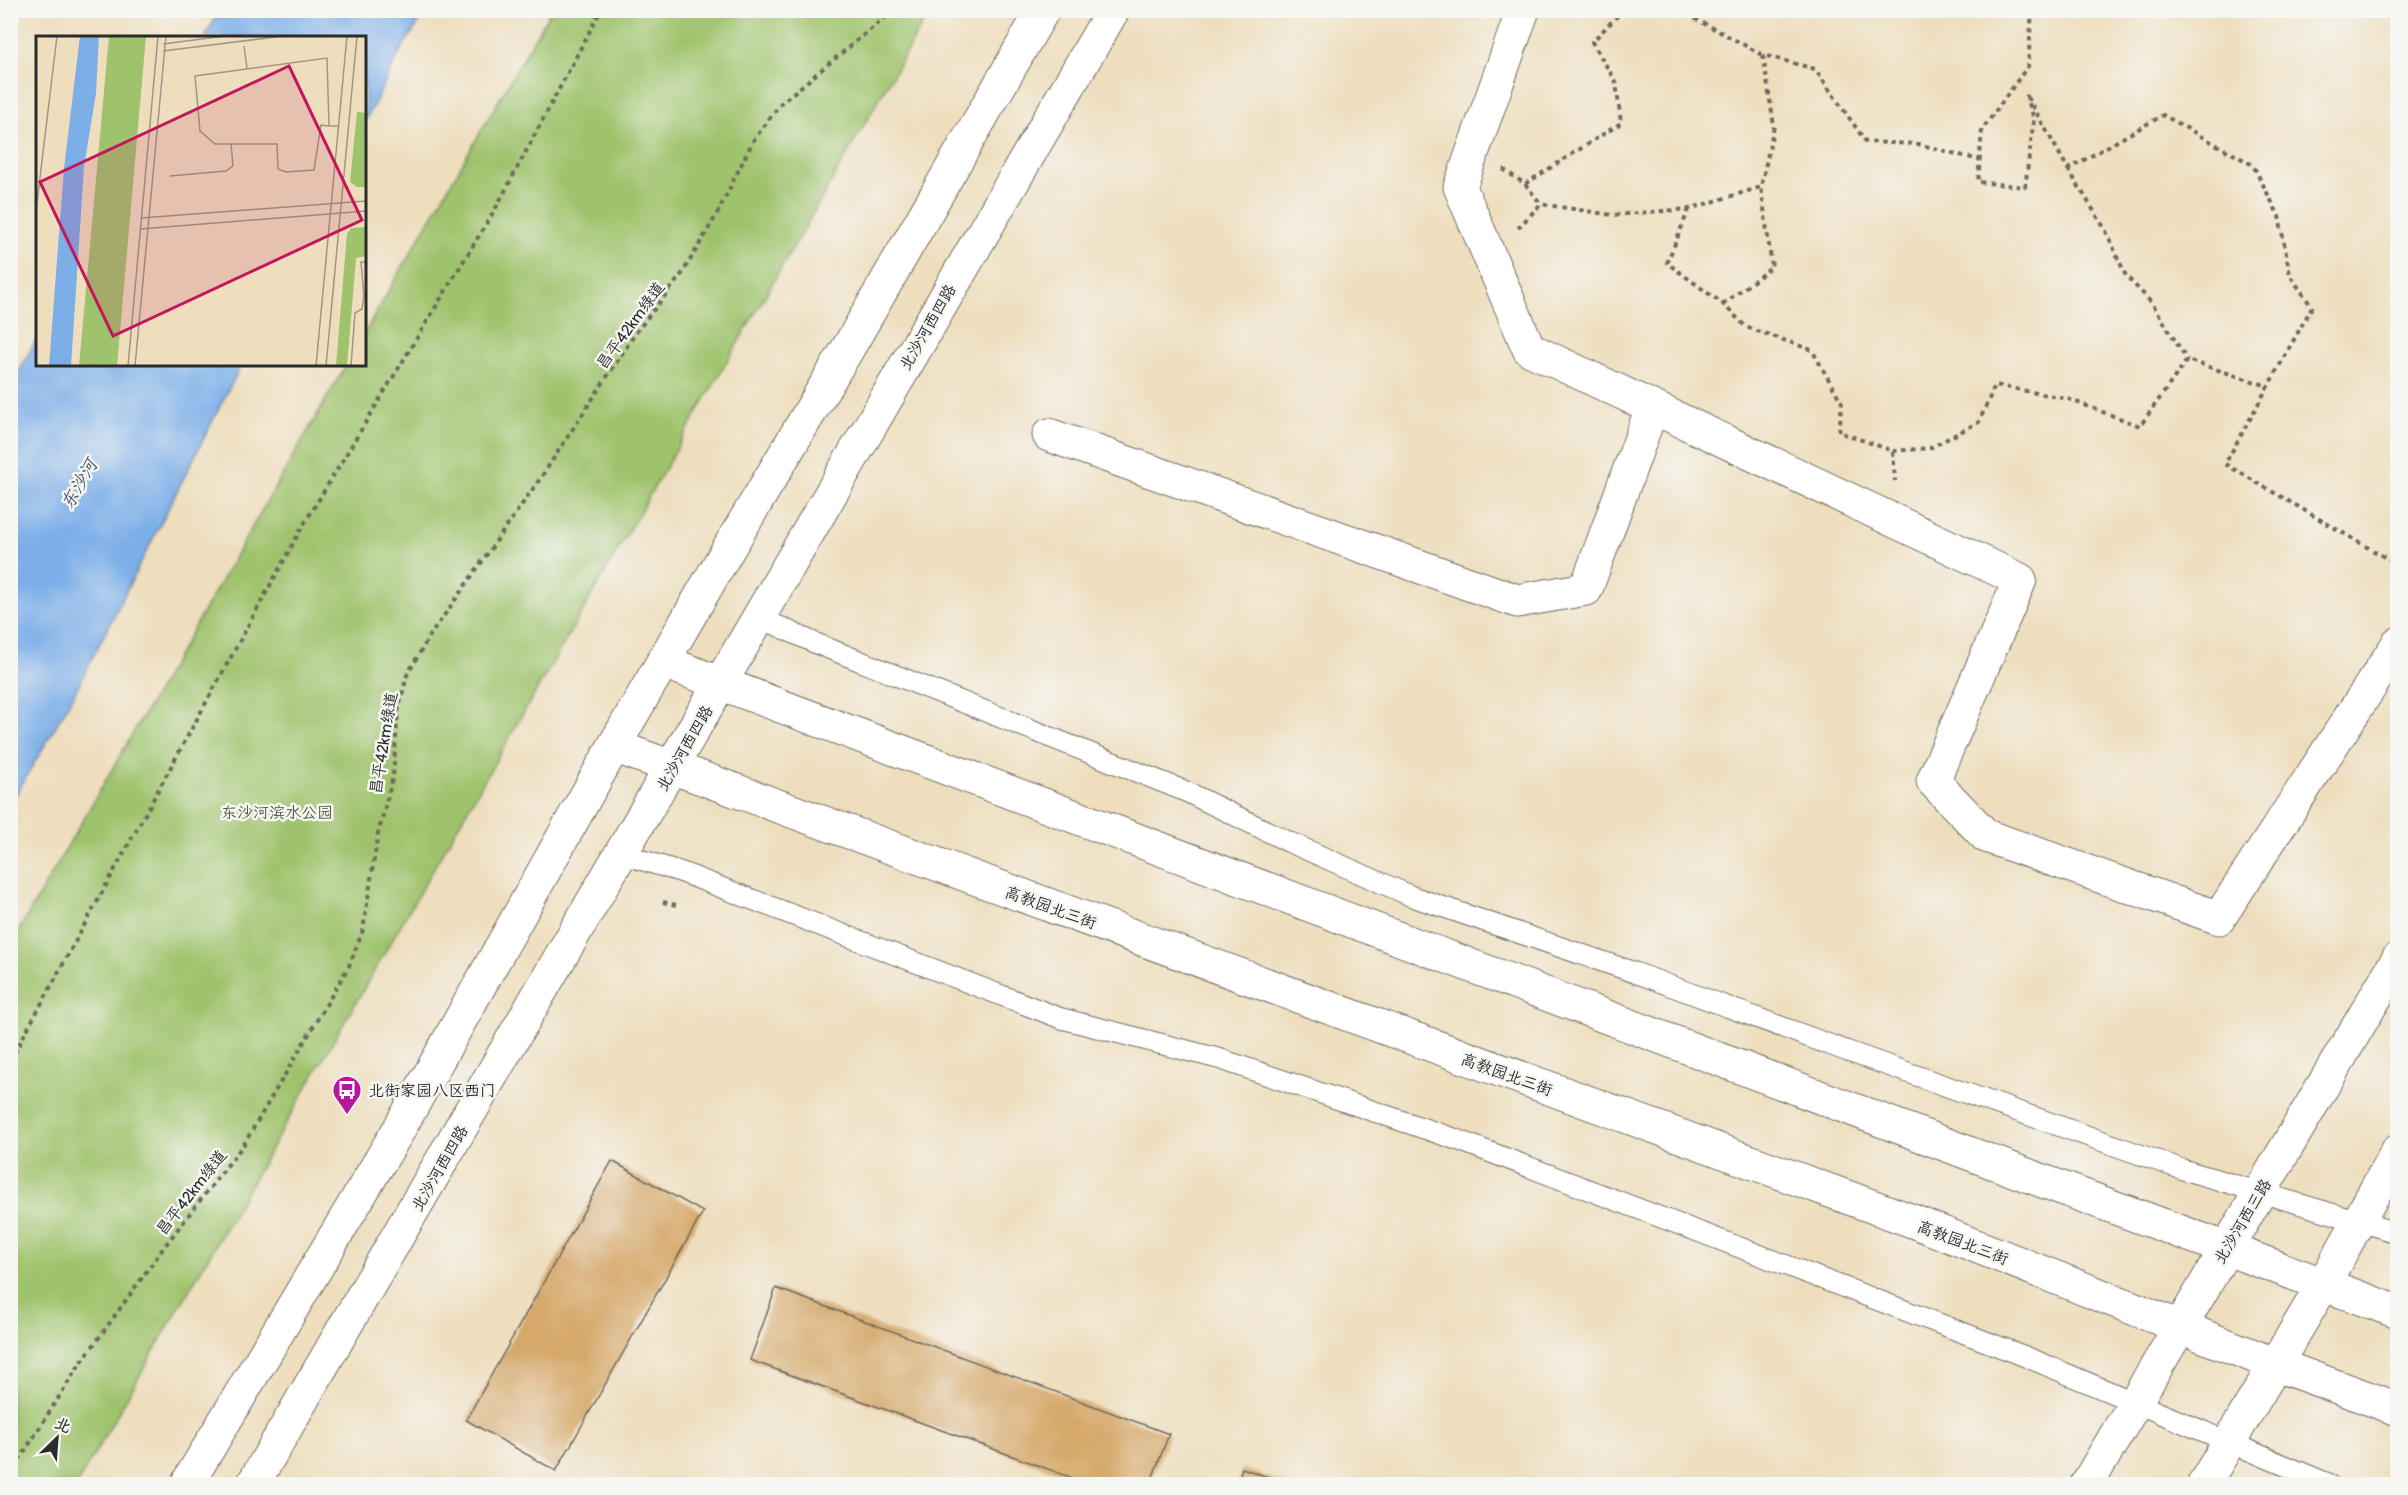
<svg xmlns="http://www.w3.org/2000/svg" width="2408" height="1495" viewBox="0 0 2408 1495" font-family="Pangolin,'LXGW WenKai TC',sans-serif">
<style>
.green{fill:#9fc36c;stroke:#65774c;stroke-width:1.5}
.water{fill:#7caee8;stroke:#546c8a;stroke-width:1.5}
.building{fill:#d6a86b}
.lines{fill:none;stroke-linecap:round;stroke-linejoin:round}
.lane-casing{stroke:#6f6a5e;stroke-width:22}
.street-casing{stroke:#6f6a5e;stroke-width:35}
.secondary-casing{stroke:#6f6a5e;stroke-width:35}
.primary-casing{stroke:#6f6a5e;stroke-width:35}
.path{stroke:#6f6a5e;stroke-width:4;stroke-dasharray:4.5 4.5;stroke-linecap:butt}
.lane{stroke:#fff;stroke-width:20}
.street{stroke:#fff;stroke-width:33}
.secondary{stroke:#fff;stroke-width:33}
.primary{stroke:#fff;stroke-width:33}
.labels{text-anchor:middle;stroke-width:5;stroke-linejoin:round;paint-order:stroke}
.street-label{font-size:16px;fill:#2b2b2b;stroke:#f6f6f2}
.park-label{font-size:16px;fill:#4e593e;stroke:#f6f6f2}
.poi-label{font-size:16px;fill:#2b2b2b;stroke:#f6f6f2;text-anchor:start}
.water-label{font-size:18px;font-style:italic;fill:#47596d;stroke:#f6f6f2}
.inset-road{fill:none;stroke:#a09683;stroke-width:1.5}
.view{fill:#c2185b;fill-opacity:0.15;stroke:#c2185b;stroke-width:3}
.inset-edge{fill:none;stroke:#2b2b2b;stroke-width:3}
</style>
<rect width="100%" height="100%" fill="#f6f6f2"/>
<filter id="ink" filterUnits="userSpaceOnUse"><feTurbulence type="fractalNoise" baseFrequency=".0167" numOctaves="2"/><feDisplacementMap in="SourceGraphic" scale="12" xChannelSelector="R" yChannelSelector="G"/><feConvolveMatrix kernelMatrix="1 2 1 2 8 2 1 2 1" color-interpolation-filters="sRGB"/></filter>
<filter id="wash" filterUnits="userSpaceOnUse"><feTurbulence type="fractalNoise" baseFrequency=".008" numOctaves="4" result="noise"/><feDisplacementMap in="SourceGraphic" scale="24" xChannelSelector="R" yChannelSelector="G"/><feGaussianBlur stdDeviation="1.35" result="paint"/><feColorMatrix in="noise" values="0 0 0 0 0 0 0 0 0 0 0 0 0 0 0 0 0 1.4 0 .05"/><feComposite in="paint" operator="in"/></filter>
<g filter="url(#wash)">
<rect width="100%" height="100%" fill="#eedebe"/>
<!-- green -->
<path class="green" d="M551 10 930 11 77 1484H11V944L346 365 364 364 365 332Z"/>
<!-- water -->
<g class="water">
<path d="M220 10H427V11L403 46 365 122 364 38 205 37Z"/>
<path d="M37 338 38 364 241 365 71 700 11 803V387Z"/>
</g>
<g id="blocks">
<!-- building -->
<g class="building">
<path d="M612 1161 703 1212 556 1471 466 1420Z"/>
<path d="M776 1288 1169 1434 1150 1484H1089L750 1360Z"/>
<path d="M1242 1468 1288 1484H1237Z"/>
</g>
</g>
</g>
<g filter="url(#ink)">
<use href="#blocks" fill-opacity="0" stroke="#6f6a5e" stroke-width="1.5"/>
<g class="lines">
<!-- lane casing -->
<g class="lane-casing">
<g id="lane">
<path d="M759 617 815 643 1187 792 1289 842 1411 896 1636 973 1844 1050 2181 1169 2398 1233"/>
<path d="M622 854 681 872 1060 1018 1220 1059 1458 1140 2024 1356 2329 1484"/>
</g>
</g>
<!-- street casing -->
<g class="street-casing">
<g id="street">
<path d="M1523 10 1460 187 1529 349 2020 580 1933 781 1986 836 2219 918 2398 644"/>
<path d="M1049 435 1517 601 1586 589 1652 408"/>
</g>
</g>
<!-- secondary casing -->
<g class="secondary-casing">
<g id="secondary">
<path d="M187 1484 398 1131 614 746 727 551 851 343 1043 10"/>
<path d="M253 1484C542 995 824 501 1113 10"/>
<path d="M2087 1484 2398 959"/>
<path d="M2204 1484 2323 1285 2398 1150"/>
</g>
</g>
<!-- primary casing -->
<g class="primary-casing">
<g id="primary">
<path d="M664 662 2032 1177 2398 1312"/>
<path d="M614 746 1915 1222 2274 1364 2398 1409"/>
</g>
</g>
<!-- path -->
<g class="path">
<path d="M1679 10 1763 55"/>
<path d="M2032 10 2028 66 1982 130 1978 182 2025 187 2034 119 2026 94 2068 169 2163 115 2253 165 2279 216 2290 275 2312 307 2225 464 2398 565"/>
<path d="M1503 169 1525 184 1621 123 1616 82 1592 42 1623 10"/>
<path d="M2068 169 2105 229 2126 276 2152 303 2187 360"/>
<path d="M1525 184 1541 204"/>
<path d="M1689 209 1667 263 1723 304 1746 327 1812 350 1842 403 1839 432 1893 451 1895 481"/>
<path d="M1518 228 1541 204 1612 215 1689 209 1761 187 1774 126 1763 55 1815 69 1866 142 1918 144 1979 160"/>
<path d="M1723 304 1772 267 1761 187"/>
<path d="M1893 451 1930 448 1979 422 1995 385 2068 399 2140 426 2187 360 2268 386"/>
<path d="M663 902 676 905"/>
<path d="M10 1061 301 529 497 206 601 10"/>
<path d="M10 1464 21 1457 78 1367 167 1243 244 1144 349 966 363 930 378 834 393 776 398 712 407 675 429 637 544 473 637 331 682 274 716 216 753 141 781 103 894 10"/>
</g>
<!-- lane -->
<use href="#lane" class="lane"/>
<!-- street -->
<use href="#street" class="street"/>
<!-- secondary -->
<use href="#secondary" class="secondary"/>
<!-- primary -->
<use href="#primary" class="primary"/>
</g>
</g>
<!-- icons -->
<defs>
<g id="bus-pin" transform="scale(1.5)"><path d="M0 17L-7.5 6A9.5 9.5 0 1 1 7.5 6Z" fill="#b5179e" stroke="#f6f6f2"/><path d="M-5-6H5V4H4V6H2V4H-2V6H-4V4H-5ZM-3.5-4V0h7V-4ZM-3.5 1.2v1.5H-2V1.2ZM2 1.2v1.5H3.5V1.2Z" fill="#fff"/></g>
</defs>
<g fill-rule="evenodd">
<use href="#bus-pin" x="347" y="1090"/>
</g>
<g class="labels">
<!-- street labels -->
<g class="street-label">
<text transform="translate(630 325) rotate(-54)" y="6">昌平42km绿道</text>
<text transform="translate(927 327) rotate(-60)" y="6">北沙河西四路</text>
<text transform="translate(383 743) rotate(-81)" y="6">昌平42km绿道</text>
<text transform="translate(684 748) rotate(-60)" y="6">北沙河西四路</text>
<text transform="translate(1051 907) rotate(20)" y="6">高教园北三街</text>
<text transform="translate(1507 1074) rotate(20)" y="6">高教园北三街</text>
<text transform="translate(439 1168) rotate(-60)" y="6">北沙河西四路</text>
<text transform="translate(191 1192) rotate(-52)" y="6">昌平42km绿道</text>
<text transform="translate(2242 1221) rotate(-59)" y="6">北沙河西三路</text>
<text transform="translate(1963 1242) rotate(21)" y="6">高教园北三街</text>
</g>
<!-- park labels -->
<g class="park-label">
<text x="277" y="818">东沙河滨水公园</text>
</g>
<!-- poi labels -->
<g class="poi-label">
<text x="368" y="1096">北街家园八区西门</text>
</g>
<!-- water labels -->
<g class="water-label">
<text transform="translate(79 484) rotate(-60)" y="6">东沙河</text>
</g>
</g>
<!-- overview -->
<g transform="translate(36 36)">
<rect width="330" height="330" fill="#eedebe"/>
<path d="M73 0H110L81 330H43ZM321 76 330 77V151H321L314 146ZM330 191V220L320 222 311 330H300L311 198 315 192Z" fill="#9fc36c"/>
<path d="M44 0H63L60 57 48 131 35 330H13L28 132Z" fill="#7caee8"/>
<path class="inset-road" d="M127 8 189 0M208 10 211 32M127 15 247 0M293 90 285 89 278 134 250 136 242 133 241 108H179L164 95 159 40 291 22 293 90H302M134 140 190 135 197 130 195 108M0 175 21 0M105 182 330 165M104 193 330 175M92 330 122 0M99 330 130 0M280 330 311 0M290 330 321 0M315 330 319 277 326 273 328 260 325 226H330"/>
<path class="view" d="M253 30 326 184 77 300 4 146Z"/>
<rect width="330" height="330" class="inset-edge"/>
</g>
<!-- margin -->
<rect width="2408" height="1495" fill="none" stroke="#f6f6f2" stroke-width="36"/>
<!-- north arrow -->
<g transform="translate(57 1438) rotate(25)" stroke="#f6f6f2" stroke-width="4.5" paint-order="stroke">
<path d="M0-4.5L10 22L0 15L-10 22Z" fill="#2b2b2b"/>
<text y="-9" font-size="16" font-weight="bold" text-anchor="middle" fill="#2b2b2b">北</text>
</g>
</svg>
